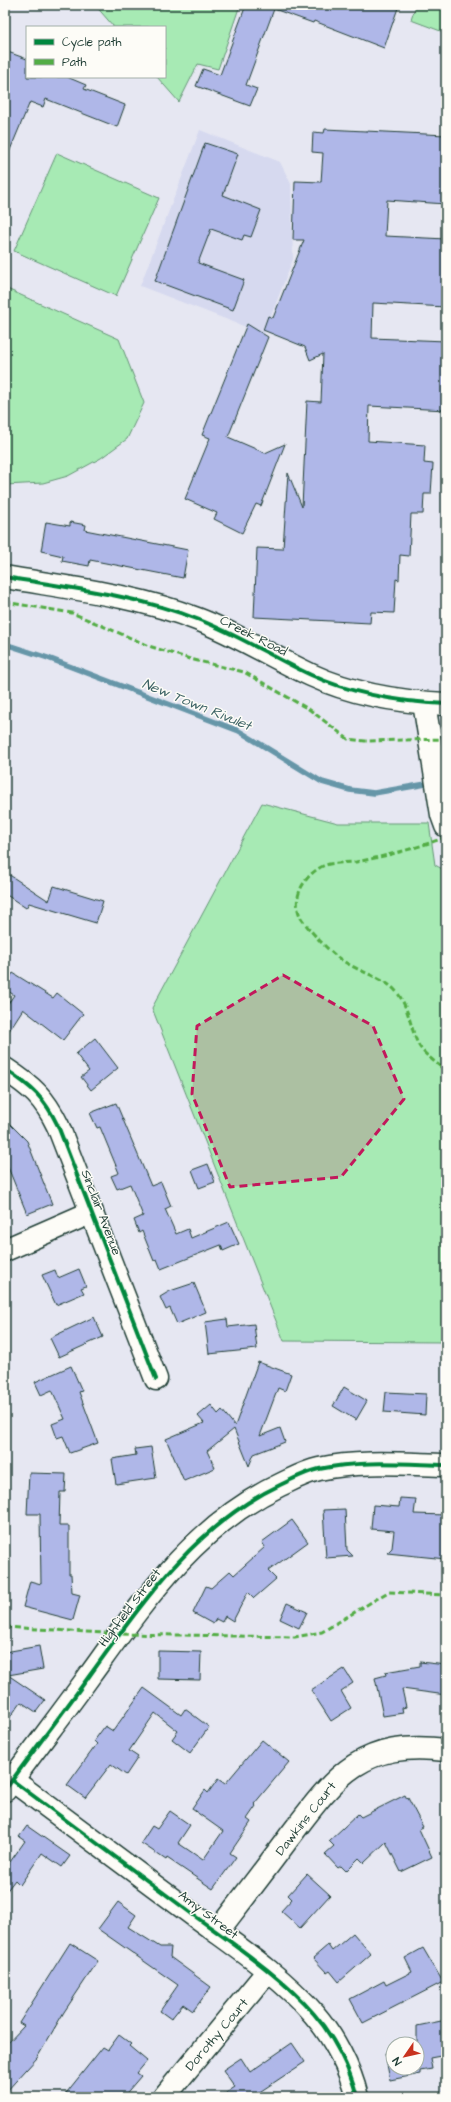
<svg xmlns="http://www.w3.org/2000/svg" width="451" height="2102" viewBox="0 0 451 2102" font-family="'Architects Daughter',sans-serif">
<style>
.built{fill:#d6d9ef}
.green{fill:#a7eab4;stroke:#639474}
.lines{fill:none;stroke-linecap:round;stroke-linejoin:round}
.stream{stroke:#6696a8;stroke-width:5.5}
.building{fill:#afb7e8;stroke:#1f3d34}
.minor-casing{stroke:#1f3d34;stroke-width:25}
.minor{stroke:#fdfcf7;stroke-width:22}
.quiet{stroke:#52ad45;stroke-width:3;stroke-dasharray:6 3;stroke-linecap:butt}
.cycleway-casing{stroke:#fdfcf7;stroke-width:6}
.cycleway{stroke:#00873e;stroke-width:4}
.marked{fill:#c2185b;fill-opacity:0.2;stroke:#c2185b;stroke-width:3;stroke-dasharray:8 5;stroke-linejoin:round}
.labels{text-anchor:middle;stroke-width:3;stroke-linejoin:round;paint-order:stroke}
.street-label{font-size:13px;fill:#1f3d34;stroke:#fdfcf7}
.water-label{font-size:14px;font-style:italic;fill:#3c6264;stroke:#fdfcf7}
</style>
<rect width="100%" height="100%" fill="#e6e7f2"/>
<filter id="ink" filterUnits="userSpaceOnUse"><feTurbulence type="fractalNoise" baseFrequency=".025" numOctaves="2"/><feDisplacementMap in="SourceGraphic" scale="8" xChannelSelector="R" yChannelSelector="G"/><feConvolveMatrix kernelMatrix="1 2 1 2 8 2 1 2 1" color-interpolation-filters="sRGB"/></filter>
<g filter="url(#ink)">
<!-- built -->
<path class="built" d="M200 130 280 162 291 184 293 259 264 334 140 286Z"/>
<!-- green -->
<g class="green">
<path d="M95 5H240L218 69 198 64 179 102 157 77H165V27H114Z"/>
<path d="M416 5H446V33L411 20Z"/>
<path d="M57 153 159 198 116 296 14 251Z"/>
<path d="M5 288 119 339 144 403 127 439 101 458 68 476 43 483 5 485Z"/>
<path d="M262 803 338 823H429L435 865 446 871V980L442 991 446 993V1342L284 1341 152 1008Z"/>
</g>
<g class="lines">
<!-- stream -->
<path class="stream" d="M5 644 48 658 239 731 322 782 350 790 374 793 432 783"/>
</g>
<!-- building -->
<g class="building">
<path d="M246 5H399L384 48 314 21 313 23 274 9 246 85 257 89 250 106 196 86 203 69 220 75Z"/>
<path d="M5 51 27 59V77H67L86 85 84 89 125 105 117 127 46 99 43 107 30 102 5 162Z"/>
<path d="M325 129 446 135V204L387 200 385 236 446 239V307L373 303 372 338 446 341V410L369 406 368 441 425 445 424 463 433 464 431 494H424L423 514H411L409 556 400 555 399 580 396 579 394 613 371 612 370 623 254 617 257 548 283 549 288 473 302 507 307 401 321 402 323 354 310 360 305 347 263 330 268 316 273 318 304 240H293L295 181 321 182 323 153 312 152 313 132 324 133Z"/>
<path d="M205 143 238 154 223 195 261 210 251 237 244 235 242 240 211 229 198 263 244 280 233 310 155 281Z"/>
<path d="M247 324 268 337 228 437 265 453 285 444 261 506 256 504 242 533 214 519 217 513 185 499 210 438 202 435Z"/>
<path d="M46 522 70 526V522L86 525 85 530 188 550 183 578 90 560 89 566 62 561 63 556 41 551Z"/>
<path d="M5 872 49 901 54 886 103 901 96 923 29 903 26 908 5 894Z"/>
<path d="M13 973 53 998 57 993 83 1014 63 1040 23 1009 5 1037V1008L14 995 5 989V985Z"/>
<path d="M95 1038 118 1068 91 1090 81 1077 89 1071 76 1054Z"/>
<path d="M116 1103 151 1186 161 1182 171 1206 165 1209 176 1234 188 1229 191 1238 229 1222 239 1244 223 1251 221 1245 161 1269 157 1259 154 1261 142 1231 139 1233 134 1220 143 1216 130 1184 117 1189 111 1176 119 1173 100 1127 97 1128 90 1113Z"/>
<path d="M5 1119 27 1141 52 1204 27 1214 5 1160Z"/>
<path d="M208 1164 215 1182 199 1188 192 1170Z"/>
<path d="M79 1269 86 1286 81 1288 84 1293 56 1305 42 1275 55 1270 58 1278Z"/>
<path d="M194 1283 206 1312 177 1324 170 1308 166 1310 160 1297 170 1291Z"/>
<path d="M94 1317 103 1337 59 1357 50 1338Z"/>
<path d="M227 1319 228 1327 254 1324 257 1349 209 1354 205 1322Z"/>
<path d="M258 1362 291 1374 285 1391 278 1388 260 1436 280 1428 285 1442 254 1454 249 1466 234 1429 207 1451 215 1468 184 1481 166 1439 204 1423 198 1416 211 1405 218 1414 222 1410 235 1426Z"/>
<path d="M71 1366 82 1391 79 1392 98 1443 70 1453 63 1436 57 1438 52 1424 65 1419 52 1390 41 1395 35 1382Z"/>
<path d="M344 1387 367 1401 356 1420 333 1406Z"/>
<path d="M386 1392 426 1394 425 1415 384 1412Z"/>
<path d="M151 1447 156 1478 116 1484 112 1459 136 1455 135 1449Z"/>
<path d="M29 1473 66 1474 65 1492H60L59 1526H69V1574H71L72 1593 80 1595 73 1620 23 1607 30 1581 41 1584 40 1514H27Z"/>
<path d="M400 1498 416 1499 414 1514 446 1515V1559L387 1553 392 1548 394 1531 371 1529 373 1505 399 1507Z"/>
<path d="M345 1509 347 1550 353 1556 326 1558 323 1510Z"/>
<path d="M292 1520 308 1542 268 1571 276 1579 254 1598 248 1592 233 1621 225 1616 222 1622 216 1619 213 1624 193 1613 206 1586 211 1588 230 1571 234 1575 265 1547 262 1542Z"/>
<path d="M287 1603 307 1612 299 1628 280 1619Z"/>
<path d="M39 1646 43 1669 8 1675 45 1700 36 1712 21 1702 5 1724V1652Z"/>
<path d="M158 1651 201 1652 200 1680 158 1679Z"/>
<path d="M420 1662 446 1665V1695L402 1689 406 1707 402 1708 403 1713 383 1716 375 1678 386 1675 385 1672 420 1666Z"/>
<path d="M344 1669 353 1683 341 1691 351 1708 331 1721 311 1690Z"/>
<path d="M144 1688 181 1715 185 1709 209 1727 190 1753 172 1739 178 1731 155 1713 129 1751 138 1757 126 1775 111 1764 85 1798 67 1785 97 1744 94 1741 105 1726 113 1731Z"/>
<path d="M262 1740 289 1762 254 1804 256 1806 247 1819 251 1822 230 1853 236 1857 213 1889 167 1858 166 1860 141 1843 152 1826 157 1829 170 1811 190 1825 178 1843 203 1860 223 1831 192 1809 205 1790 208 1793 218 1779 225 1784Z"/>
<path d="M405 1795 407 1799 408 1798 423 1827 419 1829 432 1857 401 1872 386 1842 364 1863 359 1858 346 1871 341 1866 338 1868 325 1854 334 1846 329 1841 358 1814 361 1817Z"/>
<path d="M27 1826 70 1856 62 1867 42 1853 20 1885 15 1880 5 1893V1869L25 1841 19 1837Z"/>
<path d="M307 1874 330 1895 300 1928 281 1911 292 1899 288 1895Z"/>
<path d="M118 1902 136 1915 128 1927 160 1947H171L170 1957 211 1987 193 2011 183 2004 171 2019 160 2011 178 1985 98 1929Z"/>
<path d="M353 1933 371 1954 339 1982 330 1971 327 1973 313 1958 328 1945 332 1951Z"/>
<path d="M70 1943 98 1961 64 2012 37 2058 5 2093V2046L24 2026 19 2023Z"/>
<path d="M423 1948 443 1982 363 2023 350 1999 384 1981 386 1985 412 1972 405 1958Z"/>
<path d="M446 2020V2055L430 2058 432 2069 420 2071V2074L390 2080 385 2054 393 2053V2068H417V2026Z"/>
<path d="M119 2035 131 2044 129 2046 147 2061 137 2073 141 2076 123 2097H63L103 2047 108 2050Z"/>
<path d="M292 2043 305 2062 252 2097H220L235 2087 223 2070 241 2058 250 2072Z"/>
</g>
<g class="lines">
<!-- minor casing -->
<g class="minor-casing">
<g id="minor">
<path d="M5 577C69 588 136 595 197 619 237 634 272 657 311 675 352 694 400 702 446 704"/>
<path d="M424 703 442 815 446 826"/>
<path d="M5 1069C32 1087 44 1097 58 1126L156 1379"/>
<path d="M5 1250 92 1212"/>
<path d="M12 1780C72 1825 132 1869 192 1914 234 1945 280 1975 314 2014 334 2037 350 2068 357 2097"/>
<path d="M5 1790C33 1751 62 1714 90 1675 143 1602 195 1525 280 1485 293 1479 305 1472 319 1469 360 1460 404 1464 446 1465"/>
<path d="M217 1932C240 1902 264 1871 287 1840 334 1778 359 1739 446 1750"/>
<path d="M164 2097 268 1971"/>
</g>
</g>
<!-- minor -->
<use href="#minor" class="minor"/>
<!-- quiet -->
<g class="quiet">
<path d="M5 602 72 613 152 647 190 659 244 672 310 710 348 739 365 741 446 739"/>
<path d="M446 837C417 848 387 856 356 862 346 863 332 862 323 866 306 874 291 896 300 916 305 926 327 949 336 956 352 969 373 974 389 985 408 998 409 1025 418 1044 423 1054 438 1064 446 1071"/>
<path d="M5 1627 120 1634 295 1637 322 1632 388 1592 446 1595"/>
</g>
<!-- cycleway casing -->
<g class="cycleway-casing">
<g id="cycleway">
<path d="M5 577C69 588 136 595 197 619 237 634 272 657 311 675 352 694 400 702 446 704"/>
<path d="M5 1069C32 1087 44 1097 58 1126L156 1379"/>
<path d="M12 1780C72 1825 132 1869 192 1914 234 1945 280 1975 314 2014 334 2037 350 2068 357 2097"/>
<path d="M5 1790C33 1751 62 1714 90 1675 143 1602 195 1525 280 1485 293 1479 305 1472 319 1469 360 1460 404 1464 446 1465"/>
</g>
</g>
<!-- cycleway -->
<use href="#cycleway" class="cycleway"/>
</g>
</g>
<!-- marked area -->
<path class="marked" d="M283 975 373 1026 404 1099 341 1177 230 1187 192 1094 197 1026Z"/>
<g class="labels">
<!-- street labels -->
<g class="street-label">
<text transform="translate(254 635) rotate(27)" y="5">Creek Road</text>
<text transform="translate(102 1212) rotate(69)" y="5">Sinclair Avenue</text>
<text transform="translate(129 1607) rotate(-53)" y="5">Highfield Street</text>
<text transform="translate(305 1818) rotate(-52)" y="5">Dawkins Court</text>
<text transform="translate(209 1914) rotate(37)" y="5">Amy Street</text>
<text transform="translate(216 2034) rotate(-50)" y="5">Dorothy Court</text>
</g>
<!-- water labels -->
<g class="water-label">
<text transform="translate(197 704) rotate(22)" y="5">New Town Rivulet</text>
</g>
</g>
<!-- margin -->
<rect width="451" height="2102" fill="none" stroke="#fdfcf7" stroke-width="20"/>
<rect x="10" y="10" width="431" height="2082" fill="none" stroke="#1f3d34" stroke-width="1.5" filter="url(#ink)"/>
<!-- legend -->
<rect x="26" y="26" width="140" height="52" fill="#fdfcf7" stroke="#a4b0a9"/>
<rect x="34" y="39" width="20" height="6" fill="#00873e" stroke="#a4b0a9"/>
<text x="62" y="46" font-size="12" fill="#1f3d34">Cycle path</text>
<rect x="34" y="59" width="20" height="6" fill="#52ad45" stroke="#a4b0a9"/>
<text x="62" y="66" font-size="12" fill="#1f3d34">Path</text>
<!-- north arrow -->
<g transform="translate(405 2056) rotate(236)"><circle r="19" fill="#fdfcf7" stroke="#a4b0a9"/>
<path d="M0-3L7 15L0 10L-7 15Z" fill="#c8321e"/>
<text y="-6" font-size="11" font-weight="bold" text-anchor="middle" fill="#1f3d34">N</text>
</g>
</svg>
